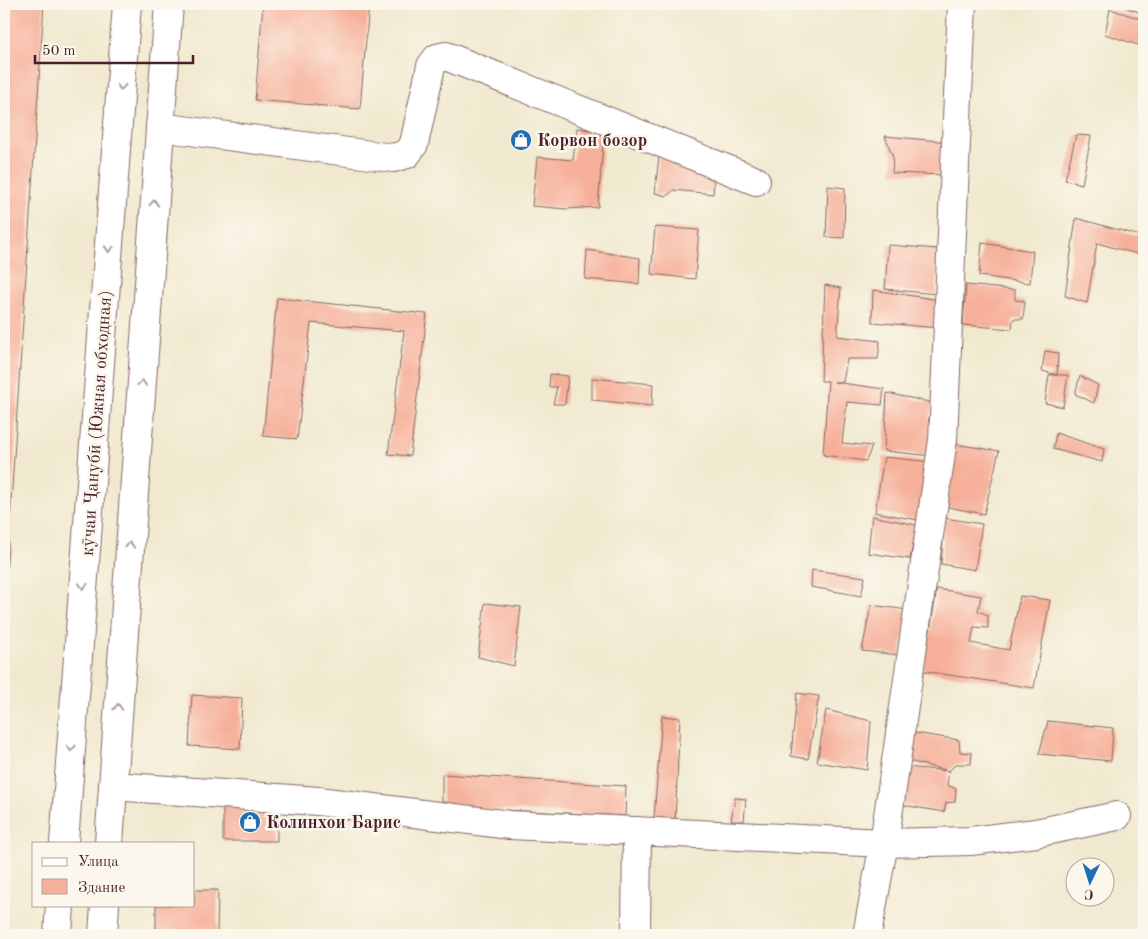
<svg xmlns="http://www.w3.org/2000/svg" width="1148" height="939" viewBox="0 0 1148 939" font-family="'Old Standard TT',serif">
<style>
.building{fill:#f6af98}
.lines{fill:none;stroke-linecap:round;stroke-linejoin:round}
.minor-casing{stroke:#846664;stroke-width:30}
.major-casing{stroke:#846664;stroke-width:30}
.minor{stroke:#fff;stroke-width:28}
.major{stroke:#fff;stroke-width:28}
.oneway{stroke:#ae9aa0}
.labels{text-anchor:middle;stroke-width:5;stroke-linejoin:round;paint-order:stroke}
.poi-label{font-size:18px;font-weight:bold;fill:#4a1f2b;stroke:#fbf7ec;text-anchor:start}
.street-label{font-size:18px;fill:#4a1f2b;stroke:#fbf7ec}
</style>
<rect width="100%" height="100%" fill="#fbf7ec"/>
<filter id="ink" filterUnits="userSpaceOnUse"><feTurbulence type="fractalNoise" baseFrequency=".02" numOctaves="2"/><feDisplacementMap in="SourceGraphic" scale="10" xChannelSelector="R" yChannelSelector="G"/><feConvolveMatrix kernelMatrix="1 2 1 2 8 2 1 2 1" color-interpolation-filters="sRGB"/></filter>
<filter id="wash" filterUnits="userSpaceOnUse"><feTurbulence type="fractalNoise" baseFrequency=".0096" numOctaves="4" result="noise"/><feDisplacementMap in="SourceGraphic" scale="20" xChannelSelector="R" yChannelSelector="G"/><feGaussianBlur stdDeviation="1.12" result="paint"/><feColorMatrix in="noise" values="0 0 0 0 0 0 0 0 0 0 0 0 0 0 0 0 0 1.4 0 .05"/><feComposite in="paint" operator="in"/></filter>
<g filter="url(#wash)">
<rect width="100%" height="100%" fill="#f1e9cf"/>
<g id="blocks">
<!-- building -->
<g class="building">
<path d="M4 4H44L5 593H4Z"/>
<path d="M263 4H369L360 109 255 100Z"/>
<path d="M1116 4H1144V14Z"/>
<path d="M1110 9 1144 20V47L1105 34Z"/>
<path d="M577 128 604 132 598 207 566 209 532 206 537 157 573 160Z"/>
<path d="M1076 135 1091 136 1082 184 1065 180Z"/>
<path d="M885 136 949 142 946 175 892 173 893 157Z"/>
<path d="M659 156 714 180 713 194 673 190 667 196 655 193Z"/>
<path d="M828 186 845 188 844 238 826 237Z"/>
<path d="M1076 218 1144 237V256L1097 243 1087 303 1065 296Z"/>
<path d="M655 227 699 230 695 279 651 274Z"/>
<path d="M982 243 1033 251 1030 283 979 276Z"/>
<path d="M888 245 938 249 936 294 885 289Z"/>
<path d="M587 250 640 258 639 284 585 279Z"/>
<path d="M825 285 841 288 837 336 880 341 878 359H847L843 382H834L884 389 882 405 847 402 842 443 872 446 866 461 823 455 828 381H821Z"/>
<path d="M966 285 1015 290V300L1025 301 1023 319H1013L1012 329 963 325Z"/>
<path d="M873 290 940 300 938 328 872 322Z"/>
<path d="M277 298 427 314 410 456 388 454 404 331 311 323 297 439 263 436Z"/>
<path d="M1045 351 1058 353 1057 375H1068L1063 407 1045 403 1049 375H1057L1042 371Z"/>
<path d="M550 374 568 376 565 404H553L557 387H549Z"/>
<path d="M1080 376 1098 385 1094 403 1075 394Z"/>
<path d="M592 378 653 384 652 406 592 400Z"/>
<path d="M887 393 933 403 928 422 937 423 933 456 884 451Z"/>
<path d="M1056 433 1104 449 1102 462 1053 449Z"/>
<path d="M954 444 999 451 984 514 948 507Z"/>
<path d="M884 457 932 462 923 521 875 512Z"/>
<path d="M872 516 917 525 910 559 868 553Z"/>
<path d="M945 518 982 524 975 570 941 564Z"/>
<path d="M812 570 865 577 861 596 811 587Z"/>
<path d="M937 589 981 596 978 611 988 615V628L974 627 971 643 1009 650 1020 596 1050 600 1034 688 923 671Z"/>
<path d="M485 603 521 607 514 666 478 657Z"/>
<path d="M871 605 908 610 900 655 862 651Z"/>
<path d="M797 693 819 696 808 759 791 756Z"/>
<path d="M192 695 242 698 240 749 189 746Z"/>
<path d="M826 710 871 721 867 770 817 762Z"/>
<path d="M662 716 680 718 675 821 654 817Z"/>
<path d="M1048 721 1113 728 1111 761 1039 754Z"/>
<path d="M915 733 959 740 960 752 972 753 971 764H956L949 771 947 785 956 789 955 802 946 803 944 812 902 805 906 767 949 771 908 761Z"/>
<path d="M442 774 626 786 625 816 442 807Z"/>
<path d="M735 798 746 799 744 821H731Z"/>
<path d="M277 802V841H223V803Z"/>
<path d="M194 890H218L217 935H156V905H194Z"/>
</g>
</g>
</g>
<g filter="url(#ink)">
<use href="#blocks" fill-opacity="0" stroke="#846664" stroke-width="1"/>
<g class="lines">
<!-- minor casing -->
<g class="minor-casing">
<g id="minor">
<path d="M160 127 393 158 407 154 414 144 431 66 437 58 446 56 756 181"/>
<path d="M113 786 318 801 510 825 884 843 971 841 1036 833 1117 816"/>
<path d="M636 935 637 831"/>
<path d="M867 935 884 843 943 440 962 4"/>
</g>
</g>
<!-- major casing -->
<g class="major-casing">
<g id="major">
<path d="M64 843 127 4"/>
<path d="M109 843 169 4"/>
<path d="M58 935 60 905"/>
<path d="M103 935 105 905"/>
</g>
</g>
<!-- minor -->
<use href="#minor" class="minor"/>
<!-- major -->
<use href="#major" class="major"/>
</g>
<!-- one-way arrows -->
<defs><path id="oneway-chevron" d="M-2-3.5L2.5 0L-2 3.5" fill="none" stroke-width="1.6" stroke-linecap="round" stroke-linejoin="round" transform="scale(1.25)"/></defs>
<g class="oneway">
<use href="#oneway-chevron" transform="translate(121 87) rotate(94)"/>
<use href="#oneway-chevron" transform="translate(154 203) rotate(-86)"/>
<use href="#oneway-chevron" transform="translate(109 249) rotate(94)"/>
<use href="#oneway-chevron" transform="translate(142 383) rotate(-86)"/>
<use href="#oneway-chevron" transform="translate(130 545) rotate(-86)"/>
<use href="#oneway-chevron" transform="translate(83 586) rotate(94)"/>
<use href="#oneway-chevron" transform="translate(118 707) rotate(-86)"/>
<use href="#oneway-chevron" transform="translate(71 748) rotate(94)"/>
</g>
</g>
<!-- icons -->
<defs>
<g id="shop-disc" transform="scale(1.125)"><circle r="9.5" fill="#1f6fb2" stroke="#fbf7ec"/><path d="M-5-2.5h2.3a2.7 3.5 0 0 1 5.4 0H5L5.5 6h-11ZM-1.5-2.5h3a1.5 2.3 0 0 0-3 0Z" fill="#fff"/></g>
</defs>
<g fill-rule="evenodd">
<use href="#shop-disc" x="521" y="140"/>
<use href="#shop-disc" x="250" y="822"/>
</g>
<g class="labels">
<!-- poi labels -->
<g class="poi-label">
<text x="537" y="146">Корвон бозор</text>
<text x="266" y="828">Колинхои Барис</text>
</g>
<!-- street labels -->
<g class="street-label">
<text transform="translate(96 423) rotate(-86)" y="6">кӯчаи Ҷанубӣ (Южная обходная)</text>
</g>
</g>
<!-- margin -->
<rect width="1148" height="939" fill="none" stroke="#fbf7ec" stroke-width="20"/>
<!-- legend -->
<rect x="32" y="842" width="162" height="65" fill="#fbf7ec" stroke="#b4a19f"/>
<rect x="42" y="858" width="25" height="8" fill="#ffffff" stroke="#b4a19f"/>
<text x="78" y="866" font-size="15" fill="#4a1f2b">Улица</text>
<rect x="42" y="879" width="25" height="15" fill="#f6af98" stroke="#b4a19f"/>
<text x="78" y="892" font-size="15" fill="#4a1f2b">Здание</text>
<!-- north arrow -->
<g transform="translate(1090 882) rotate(184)"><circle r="24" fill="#fbf7ec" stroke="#b4a19f"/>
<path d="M0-4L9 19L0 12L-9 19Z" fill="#1f6fb2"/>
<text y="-8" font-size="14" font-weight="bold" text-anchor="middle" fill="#4a1f2b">С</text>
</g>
<!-- scale -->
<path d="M35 55v8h158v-8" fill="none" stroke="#4a1f2b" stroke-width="2.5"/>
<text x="42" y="55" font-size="15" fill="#4a1f2b" stroke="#fbf7ec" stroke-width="4" paint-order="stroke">50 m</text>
</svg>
